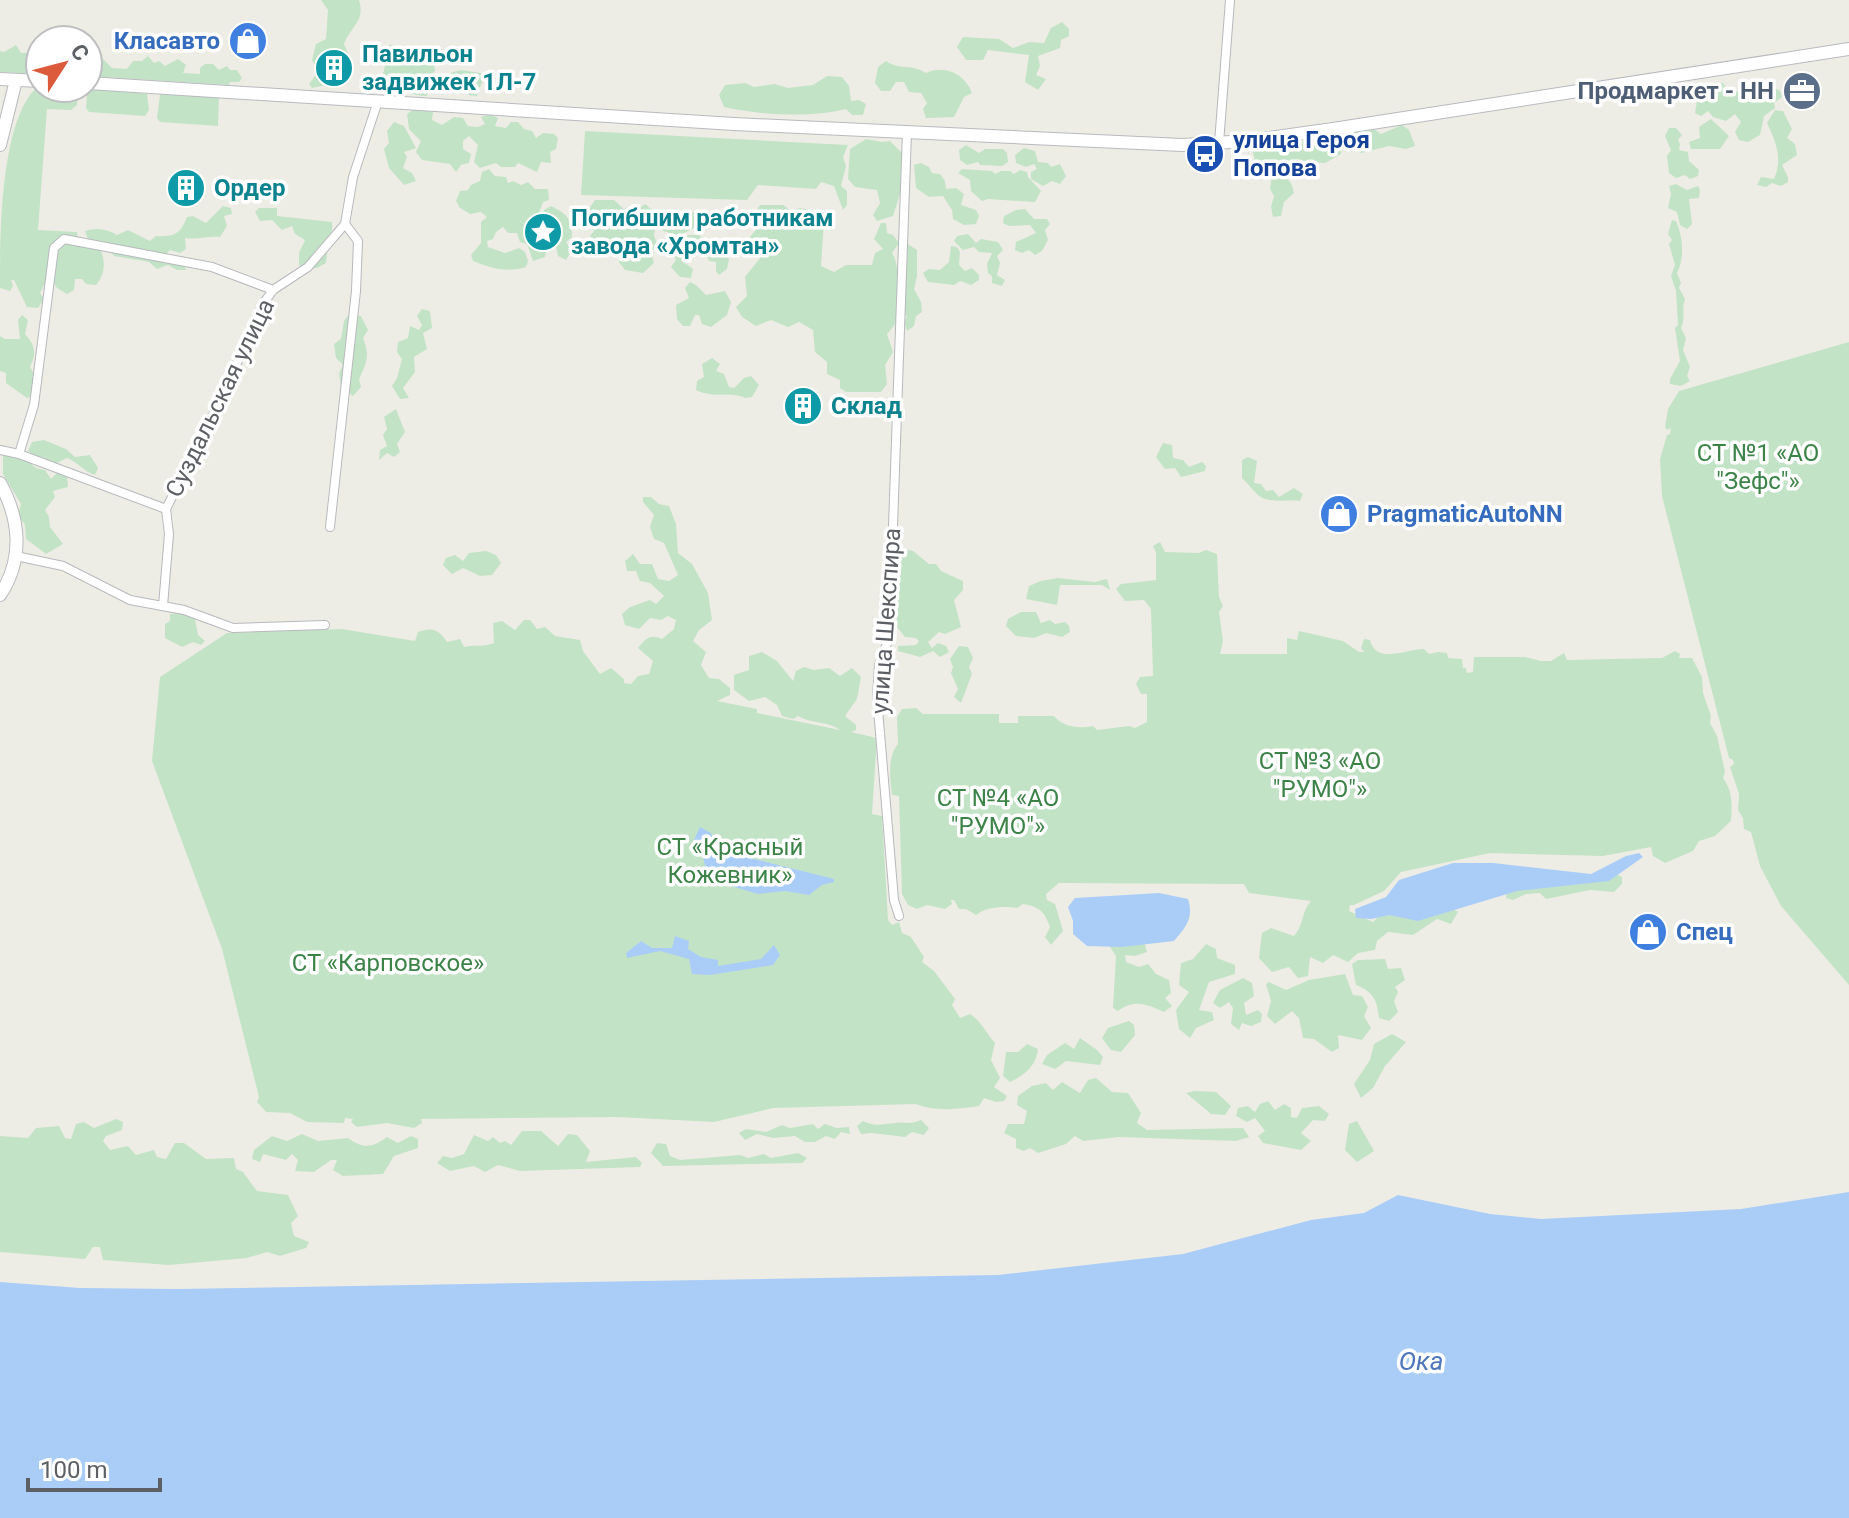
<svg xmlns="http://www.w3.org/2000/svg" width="1849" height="1518" viewBox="0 0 1849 1518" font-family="Roboto,sans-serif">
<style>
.green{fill:#c3e3c7}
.water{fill:#aacdf8}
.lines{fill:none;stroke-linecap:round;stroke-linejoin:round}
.street-casing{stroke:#b7b9bd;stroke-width:10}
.secondary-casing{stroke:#b8babf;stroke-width:14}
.street{stroke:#fff;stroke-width:8}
.secondary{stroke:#fff;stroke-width:12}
.labels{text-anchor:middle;stroke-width:7;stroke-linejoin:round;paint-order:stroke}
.shop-label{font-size:24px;font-weight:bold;fill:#366cbe;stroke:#fff;text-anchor:start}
.culture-label{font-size:24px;font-weight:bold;fill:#0d838f;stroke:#fff;text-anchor:start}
.service-label{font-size:24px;font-weight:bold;fill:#4e5e75;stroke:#fff;text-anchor:end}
.transit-label{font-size:24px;font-weight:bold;fill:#164399;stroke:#fff;text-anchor:start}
.street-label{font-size:24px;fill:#5c5f64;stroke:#fff}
.park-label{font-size:24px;fill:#3c8348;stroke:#fff}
.water-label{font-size:26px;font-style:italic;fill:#4e76ba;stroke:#fff}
</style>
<rect width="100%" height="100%" fill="#eeede5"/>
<!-- green -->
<g class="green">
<path d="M321 0H359C366 21 350 27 344 44L350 58 331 60 326 66 327 72 335 80 331 84 312 88 309 84 318 72 312 60 316 44 326 39 328 10Z"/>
<path d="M1062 22 1069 29V36L1061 40 1060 48 1038 56 1040 66 1036 75 1046 79 1038 90 1025 82 1029 55 988 50 983 60H966L957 47 963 37 999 39 1013 48 1029 42 1044 43 1051 28Z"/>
<path d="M16 45 21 53H30L40 64V74L0 72V51L4 52Z"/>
<path d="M389 45H394L401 53 414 52 420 58 433 59 435 71 429 77 433 83 427 96C413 96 403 89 390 89L382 80Z"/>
<path d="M93 55 101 57 112 68 127 69 133 61H142L148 56 154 63 159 61 165 66 178 59 186 65 183 73 200 74V68L205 64H213L219 70 227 66 230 70H237L242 78 239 82H230L229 85 88 76V67H97Z"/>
<path d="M886 61C898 70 913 64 926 73 945 64 965 74 972 93L964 97 954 117 926 118 923 109 927 103 921 93 909 92 904 82H896L890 91H881L875 83 878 67Z"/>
<path d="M461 70 487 74 490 81 482 82 477 96 469 95 466 87 459 92 450 91 447 85 450 73Z"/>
<path d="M827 76 842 77 849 86 851 101 859 100 866 104 863 115H852L846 109C811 118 759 115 724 107L719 95 725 85 745 83 754 87 775 84 788 88 813 85Z"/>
<path d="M1714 82 1723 83 1729 92 1737 91 1748 101 1759 89 1767 92 1775 88 1780 91 1782 97 1774 103 1775 108 1764 116 1760 135 1748 142 1739 140 1735 132 1741 122 1735 114 1726 121 1713 117 1708 111 1701 116 1695 113 1697 101 1693 92 1704 83 1710 86Z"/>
<path d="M37 87 72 88 78 93 77 105 71 110 47 109 38 230 77 232 79 245 100 249C106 261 105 275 96 285L86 284 82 279H75L74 290 67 294 57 288 52 279H47L40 293 44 299 38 308 27 307 14 280H11L13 286 10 291 0 288C0 237 0 121 37 87Z"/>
<path d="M93 89 147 94 149 110 145 116 89 112 86 108 87 94Z"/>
<path d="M165 94 219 97 218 126 160 122 157 118 160 95Z"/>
<path d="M414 109 433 112 432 120 442 125 454 117 463 118 468 126 478 127 485 124 481 117 490 114 498 118 495 126 506 128 511 122H518L524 129 532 131 536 138 543 133 554 134 558 138 556 149 550 152 551 163 541 162 537 172 518 163 515 167H501L496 163 480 168 474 162 478 145 469 136 463 141V149L471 154 469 163 461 165 456 172 450 164 422 160 416 152 421 141 409 129 407 114Z"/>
<path d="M1775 110 1783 111 1792 129 1787 138 1795 144 1797 155 1782 165 1788 177V182L1781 186 1772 183 1766 187 1757 185 1761 177 1774 179C1783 159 1776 142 1767 123Z"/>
<path d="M1711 119 1729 136 1720 149H1691L1689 142 1700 138 1699 127Z"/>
<path d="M394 122 404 126 416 148 404 152 407 157 403 168 412 173 416 181 404 185 389 168 384 149 389 143 387 131Z"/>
<path d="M1402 125 1409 130 1415 146 1406 149 1389 146 1361 153 1350 146 1346 130 1357 132 1374 129 1381 134Z"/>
<path d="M1669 128H1676L1682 135 1678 140 1680 144 1679 150 1688 152 1689 161 1699 170 1698 176 1690 179 1685 175 1676 178 1669 173 1667 156 1671 150 1665 136Z"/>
<path d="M585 131 848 145 843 157 846 166 841 186 847 191V205L843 210 834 186 821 182 816 189 758 185 747 200 581 195Z"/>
<path d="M1328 134 1343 135 1341 154 1325 163 1312 162 1303 170 1279 161 1269 168 1256 166 1253 152 1260 145C1278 152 1290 155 1304 140L1316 146Z"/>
<path d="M866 139 882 142 890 141 903 154 900 194 893 216 877 221 873 215 880 203 877 190 855 187 848 179 850 149Z"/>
<path d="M966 145 979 153 985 149H1003L1007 153 1008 162 1002 166 980 165 978 162 967 165 960 160 959 150Z"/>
<path d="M1024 148 1035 151 1038 162 1048 163 1051 167 1060 164 1066 176 1060 184 1052 181 1043 186 1031 179V172L1037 169 1034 164 1026 167 1016 163 1015 155Z"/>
<path d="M921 163 929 167 932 173 940 174 945 181 946 189 956 188 964 194 961 205 976 210 979 216 976 224 964 225 953 219 952 210 943 196 929 197 916 188 914 165Z"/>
<path d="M489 169 495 176 506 177 508 183 513 181 521 185 528 182 535 189H548L549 200 543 202 539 213 548 229 541 241 547 250 545 257 533 261 527 244 520 242 517 233H508L503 227 496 232 493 239 487 241 488 247 505 253 519 248 525 252 528 261 526 267C506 273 491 268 473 261L471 255 481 243V222L487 217 481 212 470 214 460 208 456 201 460 191 468 190 471 185 480 181 482 172Z"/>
<path d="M962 169 992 171 995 174 1001 171H1010L1014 174 1020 170 1027 172 1028 177 1041 191 1035 202 988 199 982 201 971 191 970 180 958 173Z"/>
<path d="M1272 174C1285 176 1292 179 1294 193L1284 202 1281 216 1273 217 1271 207 1274 196 1270 189Z"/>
<path d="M1676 184 1687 190 1698 186 1700 190 1699 198 1689 199 1692 224 1687 229 1680 225 1677 212 1668 208 1671 194 1669 186Z"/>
<path d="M595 200H614L624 209 629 206 638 209 645 204 656 213 653 220 656 224 654 235 657 245 651 253 654 263 643 273 625 270 619 262 626 250 638 249 639 245 629 239 596 244 590 236 594 231 586 223V213Z"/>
<path d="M760 205H783L792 211 800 208 828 214 824 221 821 266 834 272 846 265H872L875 253 883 249 874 239 881 223H886L887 233 893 235 899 243 892 253C901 266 900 309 895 324 894 326 889 332 887 334L893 352 885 365 887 384 881 392H846L840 388V380L827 374V362L815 352 813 330 799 322 788 327 771 320 756 326 742 317 736 307 747 296 745 277 760 258 751 245 750 237 758 227 752 217Z"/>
<path d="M223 206 231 208 232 214 224 216 227 226 220 237C208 236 198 240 185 238L186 249 180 253 170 250 164 256 171 264 183 263 186 270H177L168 265 157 269 149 262 114 256 109 250 112 243 88 239 85 231C95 227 108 229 117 235L128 230 150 241 156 236C175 237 180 234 187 217L193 216 206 223Z"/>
<path d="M551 206C567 213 572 220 572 237L566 242 572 250 566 260 558 256 556 246 562 241 558 233 561 226 546 219 544 210Z"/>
<path d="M259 208H277V216L332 222V231L322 247 327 253 326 263 317 268H303L299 265V253L305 240 295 234 292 226 282 230 272 220 260 221 255 212Z"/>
<path d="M1025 209 1034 219H1047L1050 224 1045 230 1048 240 1042 251 1035 255 1029 250 1022 253 1015 250 1016 242 1036 233 1030 225 1009 226 1003 223 1004 216 1016 210Z"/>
<path d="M683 212 700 213 706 221 703 230 693 228 679 236 661 230 659 219 668 213 675 217Z"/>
<path d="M1672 220 1676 221C1683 237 1685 257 1677 273L1681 283 1679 288 1685 299C1681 309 1686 318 1681 328L1686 338 1683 350 1690 367 1687 376 1690 381 1681 386 1670 384V379L1680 361 1675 328 1678 325 1676 291 1671 276 1675 265 1669 244 1672 240 1668 234Z"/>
<path d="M968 234 976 243 981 239 998 242 1003 250 997 256 1000 263 997 275 1005 280 1002 286 992 283V276L988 273 987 264 992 253 979 252 974 247 963 250 954 241 957 236Z"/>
<path d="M688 235H699L704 240 713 237 718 248 726 251 729 259 727 269 719 275 716 271V262L709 261 704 251 691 249 686 252 689 256 685 263 693 269 691 278 680 277 671 267 676 260 672 253 675 244 681 243Z"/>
<path d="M906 243 917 250V276L914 289 921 302 922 312 916 316 914 326 907 331 904 322 907 317 901 307 906 294 902 286Z"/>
<path d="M951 246 957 247 960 252 959 265 965 271 972 268 979 275V280L971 285 960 281 954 285 928 282 923 273 929 269 940 270 949 262Z"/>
<path d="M690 282 696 285 706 295 725 291 731 302 727 315 711 327 702 324 699 315H695L690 326H683L677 319 676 305 689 298 685 288Z"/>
<path d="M422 309 430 311 432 328 423 333 427 349 414 357 415 372 403 388 409 398 400 399 392 386 397 378 402 359 397 352 398 342 408 338 410 326 419 330 422 325 417 316Z"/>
<path d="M350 313 361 316 368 330 363 338C370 355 367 363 359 379L361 387 353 396 341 387 339 373 343 365 336 358 334 344 341 339 344 321Z"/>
<path d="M22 315 28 320 25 334C35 345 37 353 30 367L37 379 34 395 27 398 6 383V373L0 371V336L5 339H20L18 320Z"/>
<path d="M1849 342V985L1781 906 1760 866 1751 832 1744 829 1743 818 1738 810 1739 794 1730 767 1734 764 1733 760 1729 758 1662 496 1660 459 1667 435 1670 434 1671 428 1667 430 1665 427 1668 409 1679 391Z"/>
<path d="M712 358 720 364 716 371 724 374 729 387 734 388 744 378 751 376 759 385 752 397 745 398C733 391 714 399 696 390L697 381 704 377 702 364Z"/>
<path d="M396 409 405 432 397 444 400 452 394 457 387 453 379 460 380 450 387 446 383 435 387 429 384 417Z"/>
<path d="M44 440 66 449 75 457 90 455 98 468 95 475C84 472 78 462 67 458L55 464C46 456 37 458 28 451L32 442Z"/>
<path d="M1163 443 1172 445 1173 458 1183 460 1189 467 1202 462 1206 466 1205 471 1181 477 1175 468 1165 469 1156 457Z"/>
<path d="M13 450 36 468 45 470 51 479 59 471 67 474 68 487 53 491 55 497 45 510 49 517 50 527 63 544 46 554 26 539 25 525 18 515 21 504 3 474V456Z"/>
<path d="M1248 457 1257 461 1254 483 1261 484 1266 491 1273 490 1279 497 1294 488 1303 494 1300 501C1286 499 1267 505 1256 493 1251 488 1247 483 1242 478V460Z"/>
<path d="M643 497H651L659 504 669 506 676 524 678 553 692 564 708 593 712 620 699 630 693 641 706 652 701 665 709 678 719 679 730 688V695L717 701 757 709V713L840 730C829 721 811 724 798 716L793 719 782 716 777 705 765 697 749 701 734 690V675L749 670V656L762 652 777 661 793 681 796 671 804 667 814 670 829 668 840 676 852 668 861 677 857 699 845 716 856 725V730L851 732 877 738 872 814 882 816 888 920 892 925 899 922 902 933 911 937 924 957 922 962 934 971 955 999 952 1005 960 1018 970 1014C982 1022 986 1033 995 1043L991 1060 1000 1078 994 1087 1007 1096 1004 1101 996 1102 984 1098 979 1106C958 1109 935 1112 916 1104L773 1108 714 1122 618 1117 421 1119 422 1123 414 1128 387 1123 357 1127 351 1122 353 1119 345 1118 344 1123 307 1122 290 1113 266 1112 257 1102 259 1097 222 949 152 761 160 677 227 633 342 629 415 641 418 632C431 627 439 629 447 642L460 639 464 647C477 644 479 648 494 643L493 623 502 621 515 630 524 620H530L537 629 545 627 555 636 580 640 583 651 600 674 611 668 624 679V683L631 684 638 676 649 674 653 661 638 648C646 638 650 634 662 639L674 629 676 620 668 616 661 620 650 618 639 629 625 625 622 614 630 607 650 600 656 604 664 596 650 583 640 581 636 571H627L625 561 633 554 640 564H652L658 579 669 581 678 575 664 543 654 539 650 527 654 515 643 502Z"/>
<path d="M1160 542 1165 552 1199 553 1206 550 1217 554 1219 597 1223 606 1219 612 1223 641 1220 654H1287V638L1297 640 1299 631 1343 641 1359 652H1364L1361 648 1364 639 1370 640C1376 665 1407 649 1424 649L1429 654 1438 652 1447 653 1448 658 1462 659 1463 668H1466L1467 673 1473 672 1474 657H1525L1541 661H1551L1564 653 1567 660 1662 658 1675 651 1680 654 1679 658H1692L1702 677 1703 693 1711 716 1710 723 1717 736 1725 772 1723 778C1733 791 1732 806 1731 821L1715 836 1699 841 1693 851 1665 863 1653 856 1651 847 1603 856 1490 853 1401 872 1384 891 1354 905H1350L1349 911 1373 922 1383 912 1448 906 1458 912 1451 924 1437 919 1413 935 1388 932 1377 941 1375 950 1358 953 1348 962 1333 955 1323 963 1310 957 1308 976 1298 978 1289 967 1272 972 1259 958 1262 933 1271 928 1294 936C1304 925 1301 912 1311 901L1249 893 1244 884 1059 883 1046 894 1047 900 1055 904 1063 931 1051 945 1045 937 1050 927C1044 911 1040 907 1023 904L1017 908C1004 906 986 907 976 915L966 909H959L954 900H951L952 904 945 909 927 905 917 909 908 905 902 894 899 796 892 795C890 779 887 757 898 744L897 717 902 709 916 708 923 714H999V723H1018V716H1054C1063 727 1079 729 1093 726L1097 730 1129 726 1135 728 1147 722V694H1141L1136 684 1140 677 1153 676 1151 609 1144 600 1125 601 1116 589 1121 584 1156 580V552L1153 546Z"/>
<path d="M903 549 913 551 929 564H936L941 571 963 581V590L954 600 961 627 945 634 939 632 928 642 932 648 938 643 946 646 949 652 940 657 933 651 920 657 898 651V646L916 645 919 641 916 638 905 637 893 622 895 613 891 604 896 590 892 578 895 555Z"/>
<path d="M486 551 496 555 501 563 492 575 480 576 463 568 452 574 443 565 446 558 455 555 463 561 469 553Z"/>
<path d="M1058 578 1095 582 1107 579 1110 590 1102 585H1060L1057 605 1026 599 1029 586 1041 581Z"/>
<path d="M1021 612H1036L1041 623 1050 620 1055 624 1065 622 1069 626 1070 632 1062 637 1046 633 1034 638 1016 636 1006 626 1008 619Z"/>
<path d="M185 613 195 619 198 635 205 641 201 645 193 642 182 647 165 638V624L170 621V614Z"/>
<path d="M959 646 968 647 973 658 969 667 972 674 961 703 954 697 958 689 951 673 953 667 950 659Z"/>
<path d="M1612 872 1622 877V884L1614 892 1590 890 1546 899 1540 893 1526 894 1513 900 1506 898 1507 891Z"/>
<path d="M1144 942 1147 952 1135 956 1125 955 1126 962 1139 967 1148 964 1156 974 1169 980 1171 993 1165 998 1172 1006 1164 1012C1148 1005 1134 998 1118 1011L1113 1008 1116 956 1108 944Z"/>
<path d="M1206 944 1216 949 1217 958 1235 965V974L1209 982 1199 1010 1212 1012 1214 1020 1196 1028 1190 1038 1179 1029 1176 1010 1189 992 1179 985 1181 963 1193 959Z"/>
<path d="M1385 959 1388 969 1401 968 1405 980 1395 987 1398 992 1394 1001 1398 1012 1389 1021 1379 1018C1377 999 1373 992 1356 985L1352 964 1358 960Z"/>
<path d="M1345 974 1353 995 1362 996 1368 1007 1364 1016 1371 1028 1362 1040 1338 1035 1339 1048 1332 1052 1314 1039 1303 1038 1299 1018 1292 1011 1275 1024 1267 1016 1271 1001 1266 984 1269 982 1286 990 1309 980Z"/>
<path d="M1243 978 1252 983 1254 996 1244 1003 1246 1015 1258 1010 1262 1014 1261 1022 1251 1026 1242 1023 1239 1030 1231 1024 1233 1008 1229 1002 1220 1008 1213 1003 1220 990Z"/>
<path d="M1129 1021 1134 1025 1135 1035 1121 1052 1111 1050 1102 1038 1108 1028Z"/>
<path d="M1392 1034 1406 1042 1385 1066 1373 1088 1361 1098 1354 1084 1370 1060 1374 1044Z"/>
<path d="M1080 1038 1097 1050 1103 1057 1100 1065 1066 1061 1055 1069 1042 1064 1047 1055 1065 1043 1074 1049Z"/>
<path d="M1027 1044 1038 1049C1036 1066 1025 1075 1010 1082L1003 1076 1006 1052H1018Z"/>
<path d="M1096 1078 1112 1092 1128 1093 1141 1113 1137 1123 1147 1130 1243 1128 1249 1137 1236 1141 1119 1137 1083 1141 1075 1136 1066 1144 1038 1153 1030 1148 1024 1151 1016 1148V1139L1004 1133 1008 1124H1024L1027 1111 1017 1105 1018 1096 1032 1086 1046 1083 1053 1090 1062 1082 1080 1093 1088 1080Z"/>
<path d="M1195 1091 1216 1092 1231 1106 1225 1115 1211 1114 1186 1093Z"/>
<path d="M1268 1101 1275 1110 1284 1104 1291 1108V1117L1297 1118 1302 1108 1319 1106 1329 1114 1325 1121 1313 1120 1301 1133 1311 1141 1301 1150 1263 1143 1258 1136 1265 1131 1255 1118 1247 1122 1236 1116 1238 1108 1248 1106 1255 1112 1260 1104Z"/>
<path d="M116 1119 123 1122 122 1130 106 1136 103 1141 110 1150 128 1146 136 1155 154 1150 157 1157 166 1159 175 1143H184L206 1159 234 1158 236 1169 243 1172 257 1191 288 1195 298 1216 291 1223 294 1236 309 1242 306 1248 280 1256 267 1252 247 1258 169 1265 103 1260 100 1247H93L85 1259 0 1252V1136L28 1138 36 1128 59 1126 65 1138 71 1139 76 1124 84 1122 94 1128Z"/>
<path d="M921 1120 929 1128 924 1135 912 1132 905 1137 872 1133 861 1134 857 1126 863 1121C875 1127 882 1124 895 1123 907 1121 906 1126 921 1120Z"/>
<path d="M1357 1121 1374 1151 1357 1162 1345 1150 1349 1124Z"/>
<path d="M813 1124 818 1129 825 1124 837 1128 849 1127 850 1134 841 1132 835 1139 826 1136 815 1142H805L795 1136 773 1138 757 1134 745 1140 739 1133 746 1129 766 1132 782 1125 790 1128Z"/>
<path d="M522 1131H541L558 1146 568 1134 577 1135 590 1151 586 1162 636 1157 642 1163 640 1167 520 1171 498 1165 485 1172 474 1166 450 1171 437 1163 443 1156 452 1158 464 1154 474 1135 488 1141 493 1137 500 1143 505 1141 511 1145Z"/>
<path d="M302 1134 318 1141 348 1138C363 1149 372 1148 387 1137L398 1143 411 1136 418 1139V1148L394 1156 383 1174 343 1176 333 1170 337 1160H331L314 1172 295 1171 298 1160 292 1154 286 1160 263 1154 260 1162 252 1159 254 1150 272 1136 287 1141Z"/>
<path d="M657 1143 666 1144 670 1156 680 1160 740 1155 748 1158 764 1154 771 1158 798 1153 807 1158 802 1163 663 1166 651 1153Z"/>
</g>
<!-- water -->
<g class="water">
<path d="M700 827 711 833 718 850 834 879V882L822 885 809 895 785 891 758 894 708 879 703 857 694 840Z"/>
<path d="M1639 853 1643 857 1609 881 1517 891 1418 921 1389 915 1371 919 1356 918 1355 909 1386 897 1399 880 1453 863H1493L1591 874 1626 856Z"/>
<path d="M1159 893 1188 899C1194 918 1186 927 1174 941L1122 947 1087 946 1073 934V921L1068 907 1075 898Z"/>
<path d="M675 936 689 941 688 949 701 957 718 960V966L761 959 774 945 780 955 773 965 710 975 692 974 689 959 660 951 627 958 626 953 641 941 652 948H672Z"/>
<path d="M1849 1192V1518H0V1282L80 1288 178 1289 998 1275 1183 1254 1311 1220 1364 1213 1398 1195 1490 1214 1541 1219 1741 1209Z"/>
</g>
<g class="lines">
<!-- street casing -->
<g class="street-casing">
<g id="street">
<path d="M1219 143 1230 0"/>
<path d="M0 450 19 454 166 509"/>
<path d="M19 454 34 405 54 248 64 239 212 267 273 290"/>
<path d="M166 509 221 399 263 304 273 290 308 267 345 224 353 177 378 101"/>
<path d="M330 527 356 291 358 241 345 224"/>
<path d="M16 556 63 566 130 600 184 610 233 628 325 625"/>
<path d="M163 606 169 534 166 509"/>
<path d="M899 916 894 900 877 697 879 665 889 638 907 132"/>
</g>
</g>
<!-- secondary casing -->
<g class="secondary-casing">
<g id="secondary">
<path d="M0 79 40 81"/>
<path d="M88 83 734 124 1182 145 1247 141 1333 129 1849 49"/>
<path d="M0 145 16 80"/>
<path d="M0 483C20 519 24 559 0 595"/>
</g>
</g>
<!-- street -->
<use href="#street" class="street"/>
<!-- secondary -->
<use href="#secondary" class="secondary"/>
</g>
<!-- icons -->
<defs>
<g id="shop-disc" transform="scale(2)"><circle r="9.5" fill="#3f7fe0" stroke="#fff"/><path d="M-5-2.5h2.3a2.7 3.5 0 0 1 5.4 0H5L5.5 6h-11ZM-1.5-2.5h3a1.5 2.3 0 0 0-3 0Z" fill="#fff"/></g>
<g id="building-disc" transform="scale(2)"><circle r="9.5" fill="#0f9aa8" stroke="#fff"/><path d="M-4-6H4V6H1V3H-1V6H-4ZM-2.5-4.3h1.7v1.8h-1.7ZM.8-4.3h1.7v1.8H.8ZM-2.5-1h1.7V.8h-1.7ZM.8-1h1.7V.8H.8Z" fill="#fff"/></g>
<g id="office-disc" transform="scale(2)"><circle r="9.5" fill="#5c6f8a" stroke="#fff"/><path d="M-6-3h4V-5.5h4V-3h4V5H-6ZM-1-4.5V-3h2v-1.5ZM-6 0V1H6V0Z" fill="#fff"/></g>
<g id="bus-disc" transform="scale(2)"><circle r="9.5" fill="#1a4fb4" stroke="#fff"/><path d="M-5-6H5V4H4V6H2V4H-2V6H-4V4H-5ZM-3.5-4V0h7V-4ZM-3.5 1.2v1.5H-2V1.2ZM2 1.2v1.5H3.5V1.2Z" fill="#fff"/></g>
<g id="sight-disc" transform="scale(2)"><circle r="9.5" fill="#0f9aa8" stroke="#fff"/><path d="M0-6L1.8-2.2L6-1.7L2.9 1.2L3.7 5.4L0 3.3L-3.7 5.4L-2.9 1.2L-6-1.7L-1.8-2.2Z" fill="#fff"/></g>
</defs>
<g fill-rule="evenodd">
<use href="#shop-disc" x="248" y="41"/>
<use href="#building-disc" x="334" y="68"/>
<use href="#office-disc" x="1802" y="91"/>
<use href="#bus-disc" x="1205" y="154"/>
<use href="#building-disc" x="186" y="188"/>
<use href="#sight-disc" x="543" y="232"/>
<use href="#building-disc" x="803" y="406"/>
<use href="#shop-disc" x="1339" y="514"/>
<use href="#shop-disc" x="1648" y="932"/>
</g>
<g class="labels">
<!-- shop labels -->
<g class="shop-label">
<text x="220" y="49" text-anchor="end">Класавто</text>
<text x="1367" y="522">PragmaticAutoNN</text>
<text x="1676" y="940">Спец</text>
</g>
<!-- culture labels -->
<g class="culture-label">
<text x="362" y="62">Павильон<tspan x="362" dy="28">задвижек 1Л-7</tspan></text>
<text x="214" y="196">Ордер</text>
<text x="571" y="226">Погибшим работникам<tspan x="571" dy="28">завода «Хромтан»</tspan></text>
<text x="831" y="414">Склад</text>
</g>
<!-- service labels -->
<g class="service-label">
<text x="1774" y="99">Продмаркет - НН</text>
</g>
<!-- transit labels -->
<g class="transit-label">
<text x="1233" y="148">улица Героя<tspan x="1233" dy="28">Попова</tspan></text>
</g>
<!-- street labels -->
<g class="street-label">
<text transform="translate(220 398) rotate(-64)" y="8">Суздальская улица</text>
<text transform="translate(886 621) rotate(-86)" y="8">улица Шекспира</text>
</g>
<!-- park labels -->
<g class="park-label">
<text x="1758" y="461">СТ №1 «АО<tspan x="1758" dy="28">"Зефс"»</tspan></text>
<text x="1320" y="769">СТ №3 «АО<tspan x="1320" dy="28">"РУМО"»</tspan></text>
<text x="998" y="806">СТ №4 «АО<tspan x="998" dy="28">"РУМО"»</tspan></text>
<text x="730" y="855">СТ «Красный<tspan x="730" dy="28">Кожевник»</tspan></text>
<text x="388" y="971">СТ «Карповское»</text>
</g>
<!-- water labels -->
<g class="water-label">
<text x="1421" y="1370">Ока</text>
</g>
</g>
<!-- north arrow -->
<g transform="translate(64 64) rotate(54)"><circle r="38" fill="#ffffff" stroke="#bebfc1" stroke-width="2"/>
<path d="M0-6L14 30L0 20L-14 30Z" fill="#dc5b3d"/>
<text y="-12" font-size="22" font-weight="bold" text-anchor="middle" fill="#5c5f64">С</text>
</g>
<!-- scale -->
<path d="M28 1478v12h132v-12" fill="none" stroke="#5c5f64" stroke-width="4"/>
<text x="40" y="1478" font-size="24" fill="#5c5f64" stroke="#ffffff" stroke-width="6" paint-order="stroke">100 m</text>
</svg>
